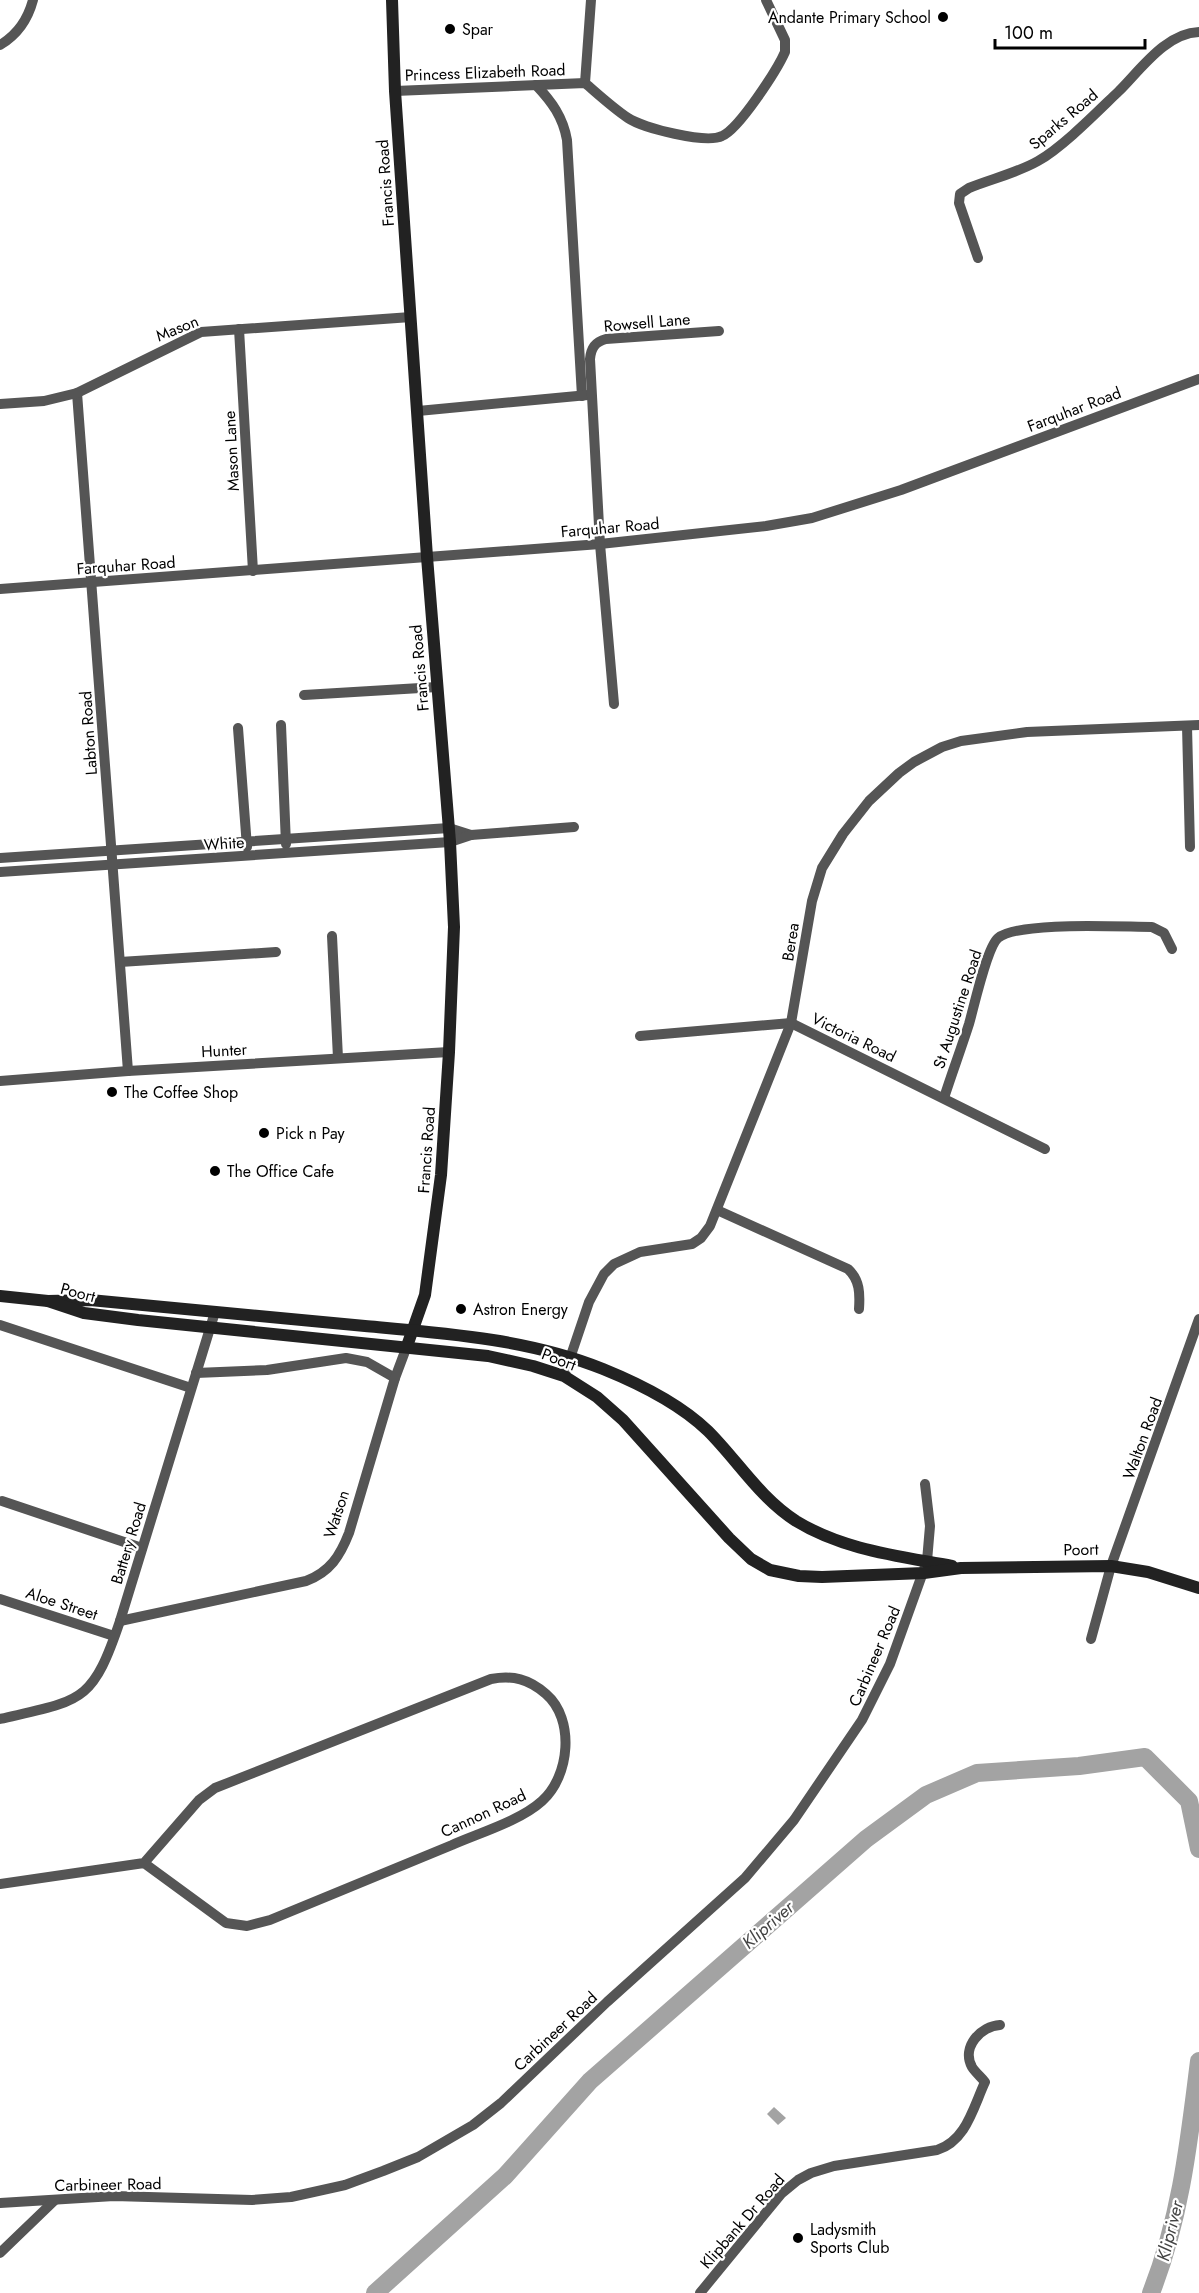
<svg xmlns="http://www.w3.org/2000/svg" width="1199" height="2293" viewBox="0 0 1199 2293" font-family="Jost,sans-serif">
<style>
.water{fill:#a3a3a3}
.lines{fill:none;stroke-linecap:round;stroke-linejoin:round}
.river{stroke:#a3a3a3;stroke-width:18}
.street{stroke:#555;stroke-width:10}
.secondary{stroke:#222;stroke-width:12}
.poi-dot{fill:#000;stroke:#fff;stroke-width:2}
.labels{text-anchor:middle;stroke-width:4.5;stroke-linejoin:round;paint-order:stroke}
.poi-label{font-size:16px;fill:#000;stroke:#fff;text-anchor:start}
.street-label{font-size:16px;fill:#000;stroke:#fff}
.water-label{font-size:18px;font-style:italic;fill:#444;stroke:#fff}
</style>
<rect width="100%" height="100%" fill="#fff"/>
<!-- water -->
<path class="water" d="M774 2107 786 2118 778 2125 767 2114Z"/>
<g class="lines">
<!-- river -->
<g class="river">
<path d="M375 2293 505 2176 590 2081 866 1839 926 1795 977 1773 1079 1766 1145 1757 1189 1801 1199 1849"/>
<path d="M1151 2293C1181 2217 1189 2141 1199 2061"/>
</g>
<!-- street -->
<g class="street">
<path d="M0 45C17 35 28 19 33 0"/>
<path d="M585 83 591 0"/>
<path d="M536 85C552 102 563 117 567 140L582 396"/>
<path d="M395 91 585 83C599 95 613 108 628 118 643 128 706 144 722 136 739 129 777 70 785 52V40L766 0"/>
<path d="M978 258 959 203 960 194 969 188C991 179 1017 173 1038 161 1063 147 1098 111 1119 91 1141 69 1166 33 1199 32"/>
<path d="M239 329 253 571"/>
<path d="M77 393 128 1071"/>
<path d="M0 404 44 401 77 393 201 332 411 317"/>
<path d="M418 411 588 395"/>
<path d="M0 589 600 544 766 526 812 518 901 490 1199 379"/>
<path d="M304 695 437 687"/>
<path d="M614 704 600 544 590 359C591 348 595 342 606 339L719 331"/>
<path d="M281 725 286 844"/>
<path d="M1187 726 1190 847"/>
<path d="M238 728 247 847"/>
<path d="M0 858 449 828 471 835"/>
<path d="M0 872 450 842 471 835 574 827"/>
<path d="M332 936 338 1058"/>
<path d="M120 962 276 952"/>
<path d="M640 1036 791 1023 1045 1149"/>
<path d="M0 1081 128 1071 449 1052"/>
<path d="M944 1098C952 1073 961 1049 969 1024 974 1007 987 947 998 938 1019 921 1121 927 1152 927L1164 933 1172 949"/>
<path d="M717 1210 848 1269C860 1280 860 1294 859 1309"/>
<path d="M0 1325 191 1388"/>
<path d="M196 1373 267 1370 346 1358 367 1362 395 1378"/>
<path d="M564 1376 589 1302 604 1274 614 1264 640 1252 692 1244 701 1238 710 1226 791 1023 812 901 822 868 843 834 869 801 899 773 914 762 942 747 961 741 1027 732 1199 725"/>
<path d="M2 1501 142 1548"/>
<path d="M0 1599 114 1636"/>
<path d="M120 1621 306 1581C330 1572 340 1556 349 1533L395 1378 407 1346"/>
<path d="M1091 1639 1111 1566 1199 1319"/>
<path d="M0 1719C82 1700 92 1704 120 1621L215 1312"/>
<path d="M0 1884 144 1863 199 1800 215 1788 491 1679C513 1675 529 1679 546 1694 575 1719 570 1776 542 1801 520 1821 479 1833 452 1845 391 1870 331 1895 270 1920L247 1926 226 1923 144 1863"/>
<path d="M0 2203 114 2196 252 2200 291 2197 345 2185 383 2171 418 2157 473 2125 501 2103 607 2002 745 1878 794 1820 862 1720 890 1664 927 1561 930 1526 925 1484"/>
<path d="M0 2253 55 2200"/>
<path d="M700 2293 781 2194 798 2180 811 2173 834 2166 937 2150C966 2141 973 2108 985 2082 981 2077 975 2072 972 2067 961 2047 981 2026 1000 2025"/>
</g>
<!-- secondary -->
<g class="secondary">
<path d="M392 0 395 91 427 557 450 842 454 927 449 1052 441 1175 425 1295 407 1346"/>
<path d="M0 1296 48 1301 90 1300C181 1309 273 1317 365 1326 444 1333 529 1339 603 1369 640 1384 679 1403 708 1431 738 1461 759 1497 796 1521 843 1550 899 1556 952 1566"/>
<path d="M48 1301 84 1313 138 1320 488 1356 533 1366 564 1376 597 1397 623 1420 729 1538 751 1559 770 1570 799 1576 822 1577 924 1573 961 1568 1111 1566 1148 1572 1199 1588"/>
</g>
</g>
<!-- markers -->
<g class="poi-dot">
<circle cx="943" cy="17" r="6"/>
<circle cx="450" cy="29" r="6"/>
<circle cx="112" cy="1092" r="6"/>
<circle cx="264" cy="1133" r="6"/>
<circle cx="215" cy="1171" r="6"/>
<circle cx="461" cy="1309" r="6"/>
<circle cx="798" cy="2238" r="6"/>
</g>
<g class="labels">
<!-- poi labels -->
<g class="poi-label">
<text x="931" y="23" text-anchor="end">Andante Primary School</text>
<text x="462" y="35">Spar</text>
<text x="124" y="1098">The Coffee Shop</text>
<text x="276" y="1139">Pick n Pay</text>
<text x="227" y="1177">The Office Cafe</text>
<text x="473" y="1315">Astron Energy</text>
<text x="810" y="2235">Ladysmith<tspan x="810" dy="18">Sports Club</tspan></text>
</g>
<!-- street labels -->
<g class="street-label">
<text transform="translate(485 72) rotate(-2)" y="6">Princess Elizabeth Road</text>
<text transform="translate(1063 119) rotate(-40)" y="6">Sparks Road</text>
<text transform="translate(385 183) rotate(-94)" y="6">Francis Road</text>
<text transform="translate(647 322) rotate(-5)" y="6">Rowsell Lane</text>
<text transform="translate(177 328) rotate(-22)" y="6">Mason</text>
<text transform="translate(1074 409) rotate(-21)" y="6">Farquhar Road</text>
<text transform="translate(231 451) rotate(-93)" y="6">Mason Lane</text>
<text transform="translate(610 527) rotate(-5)" y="6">Farquhar Road</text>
<text transform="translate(126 565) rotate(-4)" y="6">Farquhar Road</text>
<text transform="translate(419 668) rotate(-95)" y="6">Francis Road</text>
<text transform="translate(88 733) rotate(-94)" y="6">Labton Road</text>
<text transform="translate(224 843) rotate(-4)" y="6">White</text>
<text transform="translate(790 942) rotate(-81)" y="6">Berea</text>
<text transform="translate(957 1009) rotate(-72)" y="6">St Augustine Road</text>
<text transform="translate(854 1037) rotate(26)" y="6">Victoria Road</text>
<text transform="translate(224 1050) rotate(-3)" y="6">Hunter</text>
<text transform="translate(426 1150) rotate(-86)" y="6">Francis Road</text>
<text transform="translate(78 1292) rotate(15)" y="6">Poort</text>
<text transform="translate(559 1359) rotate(21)" y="6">Poort</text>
<text transform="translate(1142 1438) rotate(-70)" y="6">Walton Road</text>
<text transform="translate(336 1514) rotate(-72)" y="6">Watson</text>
<text transform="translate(128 1543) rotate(-73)" y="6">Battery Road</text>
<text transform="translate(1081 1549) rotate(-1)" y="6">Poort</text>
<text transform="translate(62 1603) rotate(18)" y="6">Aloe Street</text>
<text transform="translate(874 1656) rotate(-67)" y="6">Carbineer Road</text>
<text transform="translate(483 1813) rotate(-25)" y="6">Cannon Road</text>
<text transform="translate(555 2031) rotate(-43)" y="6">Carbineer Road</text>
<text transform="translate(108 2184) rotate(-1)" y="6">Carbineer Road</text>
<text transform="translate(742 2221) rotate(-49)" y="6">Klipbank Dr Road</text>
</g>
<!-- water labels -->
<g class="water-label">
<text transform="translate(768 1925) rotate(-41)" y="6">Klipriver</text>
<text transform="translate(1170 2231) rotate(-76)" y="6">Klipriver</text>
</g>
</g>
<!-- scale -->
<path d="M995 39v9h150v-9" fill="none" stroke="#000000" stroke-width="3"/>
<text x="1004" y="39" font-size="18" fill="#000000" stroke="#ffffff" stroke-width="4.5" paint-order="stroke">100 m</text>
</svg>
